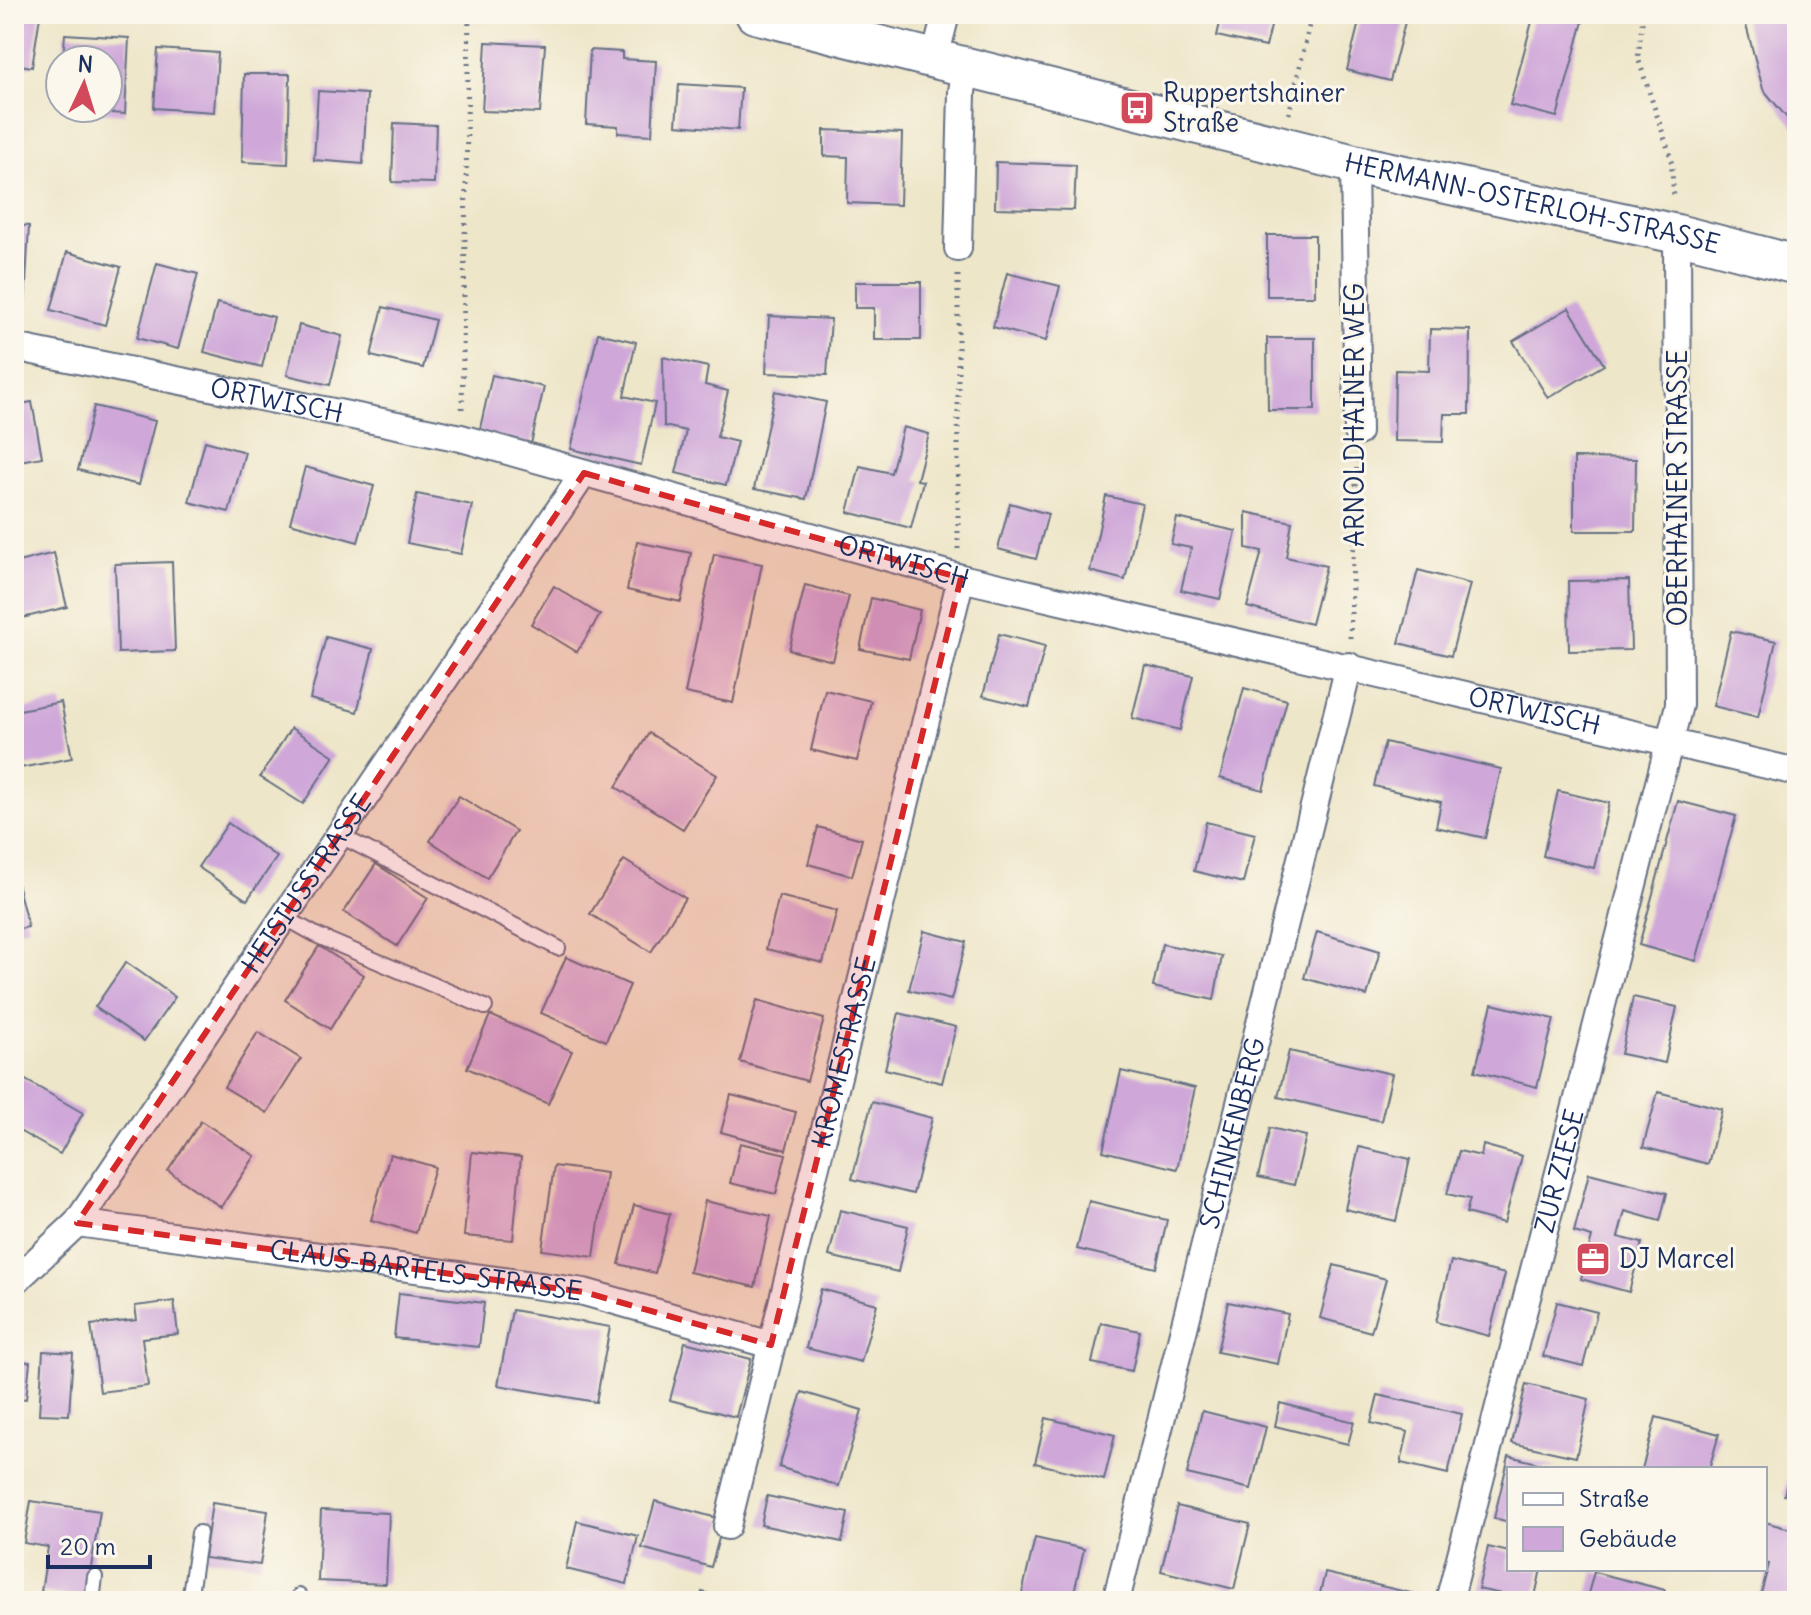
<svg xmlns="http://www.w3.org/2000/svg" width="1811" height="1615" viewBox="0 0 1811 1615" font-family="Delius,sans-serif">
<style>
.building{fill:#cfa8d9}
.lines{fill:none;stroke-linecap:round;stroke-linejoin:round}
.lane-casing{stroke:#656f83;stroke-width:18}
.street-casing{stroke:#656f83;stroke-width:30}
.secondary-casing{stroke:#656f83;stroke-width:42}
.path{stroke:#656f83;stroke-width:5;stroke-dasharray:2 6;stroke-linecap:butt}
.lane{stroke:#fff;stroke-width:14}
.street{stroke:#fff;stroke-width:26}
.secondary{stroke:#fff;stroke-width:38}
.marked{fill:#d62828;fill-opacity:0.2;stroke:#d62828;stroke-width:6;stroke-dasharray:16 10;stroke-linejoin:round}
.labels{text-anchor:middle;stroke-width:6;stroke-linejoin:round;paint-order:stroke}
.poi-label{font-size:26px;fill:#1b2f5e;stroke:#fbf7ec;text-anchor:start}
.street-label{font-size:26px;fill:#1b2f5e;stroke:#fbf7ec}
</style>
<rect width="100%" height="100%" fill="#fbf7ec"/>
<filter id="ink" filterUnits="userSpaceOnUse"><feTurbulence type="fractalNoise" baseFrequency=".0125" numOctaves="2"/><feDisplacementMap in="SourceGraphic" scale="16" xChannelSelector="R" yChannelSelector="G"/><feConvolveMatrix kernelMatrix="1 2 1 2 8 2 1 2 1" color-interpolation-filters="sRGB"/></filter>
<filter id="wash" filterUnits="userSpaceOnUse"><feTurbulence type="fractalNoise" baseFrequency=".006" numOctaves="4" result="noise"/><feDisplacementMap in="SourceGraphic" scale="32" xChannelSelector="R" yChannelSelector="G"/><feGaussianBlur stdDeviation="1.8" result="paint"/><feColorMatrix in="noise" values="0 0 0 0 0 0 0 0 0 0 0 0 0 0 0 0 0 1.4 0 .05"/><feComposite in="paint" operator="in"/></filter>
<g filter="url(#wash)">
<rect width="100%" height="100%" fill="#eee6c9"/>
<g id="blocks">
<!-- building -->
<g class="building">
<path d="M14 14 40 16 32 67 14 64Z"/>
<path d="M1222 14H1274L1266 47 1217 36Z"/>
<path d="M1361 14H1407L1390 81 1347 70Z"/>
<path d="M1534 14H1585L1557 117 1510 105Z"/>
<path d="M1743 14H1797V130L1763 89Z"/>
<path d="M65 34 129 38 125 114 61 110 108 108V60H63Z"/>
<path d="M486 42 545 45 540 113 482 111Z"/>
<path d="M158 49 218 53 214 112 154 108Z"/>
<path d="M590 50 622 52V59L656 61 652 135 618 133V126L586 124Z"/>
<path d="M244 74H290L288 164 242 162Z"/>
<path d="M679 84 741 88 738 130 676 125Z"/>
<path d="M318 91 367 94 363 164 314 160Z"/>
<path d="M394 123 436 125 434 183 392 182Z"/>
<path d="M824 130 902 133 900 205 847 203 848 157 824 156Z"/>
<path d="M996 162 1076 165 1074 210 995 208Z"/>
<path d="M14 225 29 226 25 302 14 301Z"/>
<rect x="1267" y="235" width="48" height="61"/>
<path d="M67 252 121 267 105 325 51 310Z"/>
<path d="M157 263 198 274 178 349 137 338Z"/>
<path d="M1007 273 1060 286 1046 341 993 327Z"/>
<path d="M855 282H921V340H874V308H855Z"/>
<path d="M217 303 274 317 262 367 204 352Z"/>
<path d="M383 307 435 320 423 368 371 356Z"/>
<path d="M1569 308 1604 365 1548 398 1513 341Z"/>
<path d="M769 316 831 319 827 375 766 373Z"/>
<path d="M299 325 342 336 330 385 287 375Z"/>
<path d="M1430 329 1470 330 1469 414H1444L1443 442 1394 441 1395 370 1429 371Z"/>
<path d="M598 333 636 342 624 396 655 403 641 465 571 449Z"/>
<path d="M1267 338H1315V410H1268Z"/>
<path d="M663 357 708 367 705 385 728 391 717 437 737 442 726 485 676 473 686 431 664 426Z"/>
<path d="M492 375 544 387 531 444 479 433Z"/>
<path d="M775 391 826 402 806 499 754 489Z"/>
<path d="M32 402 42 457 14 462V405Z"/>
<path d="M94 406 155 421 139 485 78 470Z"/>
<path d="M903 427 929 434 917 480 923 481 911 528 848 512 860 466 891 473Z"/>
<path d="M205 441 245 452 229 512 189 502Z"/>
<path d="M1574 458 1636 459 1635 531H1574Z"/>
<path d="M305 467 374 486 358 542 290 523Z"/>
<path d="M417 494 472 505 461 554 407 543Z"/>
<path d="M1106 496 1142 504 1125 580 1090 571Z"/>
<path d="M1010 503 1048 514 1036 559 998 549Z"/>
<path d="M1246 512 1292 522 1286 557 1326 566 1311 624 1247 607 1262 551 1246 548Z"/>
<path d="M1177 518 1236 531 1220 599 1181 590 1191 548 1171 544Z"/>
<path d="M637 542 691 553 681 602 627 590Z"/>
<path d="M54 553 67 607 14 620V563Z"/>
<path d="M714 554 762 564 733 703 685 693Z"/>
<path d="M172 562 175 651 118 653 115 564Z"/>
<path d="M1418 570 1470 584 1451 656 1399 643Z"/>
<path d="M1629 580 1631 650 1569 651 1568 581Z"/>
<path d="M805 585 849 596 833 661 789 650Z"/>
<path d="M554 586 600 615 577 652 531 624Z"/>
<path d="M871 598 920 610 909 659 860 649Z"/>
<path d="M1731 631 1776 641 1758 717 1713 706Z"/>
<path d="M999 634 1045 646 1029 707 983 696Z"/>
<path d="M326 637 373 649 357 712 310 699Z"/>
<path d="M1145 665 1193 676 1180 730 1132 718Z"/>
<path d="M1244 688 1287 700 1263 790 1220 778Z"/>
<path d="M825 690 871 701 857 761 811 750Z"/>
<path d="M61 702 72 758 20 768 14 711Z"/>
<path d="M291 728 334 756 303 804 260 777Z"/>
<path d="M649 733 717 775 683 829 616 787Z"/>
<path d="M1385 742 1501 769 1485 838 1436 827 1441 802 1374 786Z"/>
<path d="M1558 791 1609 803 1594 868 1543 856Z"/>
<path d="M459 796 516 831 487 878 430 841Z"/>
<path d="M1678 801 1736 816 1696 961 1639 945Z"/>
<path d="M1206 822 1255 834 1243 883 1194 871Z"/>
<path d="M228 823 277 857 247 900 198 867Z"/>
<path d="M818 827 862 839 852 876 808 864Z"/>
<path d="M624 860 685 898 651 952 590 914Z"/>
<path d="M376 864 428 898 397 946 344 912Z"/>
<path d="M14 871 28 927 14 930Z"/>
<path d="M779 896 837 911 823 963 766 949Z"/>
<path d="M924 931 966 942 951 1000 909 990Z"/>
<path d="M1317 932 1380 951 1367 996 1304 978Z"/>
<path d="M1162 944 1222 956 1214 1000 1153 987Z"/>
<path d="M319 946 364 975 330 1029 285 1000Z"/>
<path d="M566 957 630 985 606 1041 541 1013Z"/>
<path d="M126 962 175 997 144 1041 95 1007Z"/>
<path d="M1633 997 1677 1007 1665 1063 1621 1054Z"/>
<path d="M757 1000 824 1019 807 1081 740 1062Z"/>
<path d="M1492 1004 1554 1019 1537 1087 1475 1071Z"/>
<path d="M899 1013 956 1027 942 1083 885 1069Z"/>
<path d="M490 1015 572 1051 548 1104 467 1068Z"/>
<path d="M258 1032 301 1059 267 1113 224 1087Z"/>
<path d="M1289 1051 1392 1074 1381 1121 1278 1097Z"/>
<path d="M1121 1071 1195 1088 1177 1169 1103 1151Z"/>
<path d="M17 1075 83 1113 60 1154 14 1128Z"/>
<path d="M1658 1092 1722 1109 1708 1164 1643 1147Z"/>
<path d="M731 1095 796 1112 786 1150 721 1132Z"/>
<path d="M872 1102 932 1118 913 1194 852 1179Z"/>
<path d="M201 1121 255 1156 221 1207 168 1171Z"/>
<path d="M1270 1128 1306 1136 1294 1185 1258 1177Z"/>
<path d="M740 1143 786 1154 776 1194 730 1183Z"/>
<path d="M1483 1145 1522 1156 1504 1223 1466 1213 1470 1199 1447 1194 1459 1151 1481 1156Z"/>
<path d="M1359 1147 1410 1159 1396 1221 1345 1209Z"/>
<path d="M472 1152 521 1157 513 1240 464 1236Z"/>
<path d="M390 1154 435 1167 416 1233 371 1220Z"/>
<path d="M554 1166 606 1173 594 1257 542 1250Z"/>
<path d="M1589 1173 1667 1193 1660 1221 1625 1211 1618 1237 1642 1243 1629 1292 1581 1279 1592 1237 1574 1232Z"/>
<path d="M705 1201 771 1216 755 1287 689 1272Z"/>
<path d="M1089 1201 1167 1220 1156 1268 1077 1249Z"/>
<path d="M634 1205 670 1214 655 1273 619 1264Z"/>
<path d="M840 1210 908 1226 898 1272 829 1256Z"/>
<path d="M1451 1261 1505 1274 1489 1336 1436 1322Z"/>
<path d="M1334 1265 1386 1279 1371 1332 1320 1318Z"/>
<path d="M821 1289 877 1304 861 1362 806 1348Z"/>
<path d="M399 1293 484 1303 479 1347 394 1338Z"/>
<path d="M174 1301 178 1334 142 1338 148 1386 100 1392 91 1325 137 1320 135 1306Z"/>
<path d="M1228 1302 1288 1314 1278 1364 1217 1352Z"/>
<path d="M1557 1302 1597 1312 1583 1366 1543 1356Z"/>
<path d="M512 1310 610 1327 596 1402 498 1385Z"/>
<path d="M1101 1323 1140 1331 1132 1371 1092 1363Z"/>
<path d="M685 1342 751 1359 736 1417 670 1400Z"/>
<path d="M43 1351 73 1353 69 1415 39 1414Z"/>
<path d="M14 1360 30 1362 26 1399 17 1398 16 1411Z"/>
<path d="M1526 1384 1589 1399 1576 1457 1512 1443Z"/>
<path d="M802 1392 862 1410 839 1486 779 1467Z"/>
<path d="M1378 1395 1462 1414 1448 1474 1401 1463 1408 1432 1371 1423Z"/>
<path d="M1280 1403 1354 1422 1348 1444 1275 1426Z"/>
<path d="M1202 1411 1266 1427 1251 1489 1187 1474Z"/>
<path d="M1656 1417 1719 1434 1709 1469H1642Z"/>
<path d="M1046 1418 1115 1435 1104 1480 1035 1463Z"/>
<path d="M1796 1446H1797V1498L1784 1495Z"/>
<path d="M1509 1456 1558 1468 1509 1469V1522L1494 1518Z"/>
<path d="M767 1496 848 1513 842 1542 761 1525Z"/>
<path d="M31 1501 100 1511 86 1599 41 1592 48 1547 24 1543Z"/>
<path d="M655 1501 724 1520 711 1567 642 1548Z"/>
<path d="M212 1503 268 1511 260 1565 204 1558Z"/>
<path d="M1177 1506 1250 1524 1234 1589 1161 1571Z"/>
<path d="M321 1510 389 1513 386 1584 318 1581Z"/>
<path d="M577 1521 638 1536 627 1584 566 1569Z"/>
<path d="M1765 1522 1797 1531V1601H1759L1769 1564 1765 1563Z"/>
<path d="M1035 1538 1084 1549 1072 1601 1021 1598Z"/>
<path d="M1488 1547 1509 1552V1569H1541L1534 1601 1478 1589Z"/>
<path d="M1594 1572 1665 1590 1662 1601H1586Z"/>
<path d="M1325 1573 1415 1594 1414 1601H1318Z"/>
<path d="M702 1592 735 1600V1601H700Z"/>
</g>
</g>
</g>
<g filter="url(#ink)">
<use href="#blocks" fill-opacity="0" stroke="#656f83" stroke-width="2"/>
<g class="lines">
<!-- lane casing -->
<g class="lane-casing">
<g id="lane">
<path d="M339 835 558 948"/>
<path d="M284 917 318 936 485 1007"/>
<path d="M92 1601 95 1577"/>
<path d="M189 1601 199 1533"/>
<path d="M298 1601 299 1596"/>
</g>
</g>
<!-- street casing -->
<g class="street-casing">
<g id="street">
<path d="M935 58 946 14"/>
<path d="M1354 164 1358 432"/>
<path d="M958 248 962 92 966 65"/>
<path id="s1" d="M14 347 461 438 961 578 1797 772"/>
<path id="s2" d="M77 1223 584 1292 771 1345"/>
<path id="s3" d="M14 1282 77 1223 584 473"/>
<path id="s4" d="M727 1526 961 578"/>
<path id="s5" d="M1116 1601 1349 666"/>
<path id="s6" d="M1449 1601 1679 705 1677 234"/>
</g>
</g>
<!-- secondary casing -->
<g class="secondary-casing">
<g id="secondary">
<path id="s7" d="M755 14 1354 164 1677 234 1797 265"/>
</g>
</g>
<!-- path -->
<g class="path">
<path d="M1643 14 1638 58 1671 158 1674 199"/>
<path d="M1289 114 1312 14"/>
<path d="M958 275V549"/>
<path d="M462 409 469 14"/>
<path d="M1350 638 1357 460"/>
</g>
<!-- lane -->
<use href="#lane" class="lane"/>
<!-- street -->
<use href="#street" class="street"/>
<!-- secondary -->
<use href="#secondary" class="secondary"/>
</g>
</g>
<!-- marked area -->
<path class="marked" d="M584 473 961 578 771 1345 584 1292 77 1223Z"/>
<!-- icons -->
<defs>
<g id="bus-square" transform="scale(1.8)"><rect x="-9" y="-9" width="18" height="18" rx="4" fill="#d1495b" stroke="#fbf7ec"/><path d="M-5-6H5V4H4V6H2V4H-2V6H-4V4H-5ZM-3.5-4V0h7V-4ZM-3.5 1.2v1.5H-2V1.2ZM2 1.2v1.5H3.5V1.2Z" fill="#fff"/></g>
<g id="office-square" transform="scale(1.8)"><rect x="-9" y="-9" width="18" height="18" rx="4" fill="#d1495b" stroke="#fbf7ec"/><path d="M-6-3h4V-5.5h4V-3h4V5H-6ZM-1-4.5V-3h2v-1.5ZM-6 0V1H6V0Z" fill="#fff"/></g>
</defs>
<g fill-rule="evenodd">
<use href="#bus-square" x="1137" y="108"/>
<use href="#office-square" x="1593" y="1259"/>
</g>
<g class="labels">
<!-- poi labels -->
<g class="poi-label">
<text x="1163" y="102">Ruppertshainer<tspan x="1163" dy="30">Straße</tspan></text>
<text x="1619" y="1268">DJ Marcel</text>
</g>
<!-- street labels -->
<g class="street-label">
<text dy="9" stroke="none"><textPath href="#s7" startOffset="800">HERMANN-OSTERLOH-STRASSE</textPath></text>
<text dy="9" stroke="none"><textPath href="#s1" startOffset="268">ORTWISCH</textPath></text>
<text transform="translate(1355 415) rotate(-90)" y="9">ARNOLDHAINER WEG</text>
<text transform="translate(1678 488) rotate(-90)" y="9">OBERHAINER STRASSE</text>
<text dy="9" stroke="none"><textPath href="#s1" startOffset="916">ORTWISCH</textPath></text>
<text dy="9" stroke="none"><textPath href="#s1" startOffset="1564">ORTWISCH</textPath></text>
<text dy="9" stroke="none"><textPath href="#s3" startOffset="496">HEISIUSSTRASSE</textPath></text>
<text dy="9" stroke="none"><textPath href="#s4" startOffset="488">KROMESTRASSE</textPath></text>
<text dy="9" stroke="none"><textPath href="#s5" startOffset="482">SCHINKENBERG</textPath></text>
<text dy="9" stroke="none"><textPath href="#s6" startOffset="444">ZUR ZIESE</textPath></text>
<text dy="9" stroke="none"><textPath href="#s2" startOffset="352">CLAUS-BARTELS-STRASSE</textPath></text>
</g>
</g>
<!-- margin -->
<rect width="1811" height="1615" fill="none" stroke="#fbf7ec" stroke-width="48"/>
<!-- legend -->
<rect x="1507" y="1467" width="260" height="104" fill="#fbf7ec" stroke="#a1a7b3" stroke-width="2"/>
<rect x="1523" y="1493" width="40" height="12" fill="#ffffff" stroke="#a1a7b3" stroke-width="2"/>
<text x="1579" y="1507" font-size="24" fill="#1b2f5e">Straße</text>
<rect x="1523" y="1527" width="40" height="24" fill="#cfa8d9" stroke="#a1a7b3" stroke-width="2"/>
<text x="1579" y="1547" font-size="24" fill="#1b2f5e">Gebäude</text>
<!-- north arrow -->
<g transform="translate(84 84) rotate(4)"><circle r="38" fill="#fbf7ec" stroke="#a1a7b3" stroke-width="2"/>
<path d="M0-6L14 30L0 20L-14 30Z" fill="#d1495b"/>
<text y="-12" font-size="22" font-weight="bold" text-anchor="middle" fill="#1b2f5e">N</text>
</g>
<!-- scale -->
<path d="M48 1555v12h102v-12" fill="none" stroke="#1b2f5e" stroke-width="4"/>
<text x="60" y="1555" font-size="24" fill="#1b2f5e" stroke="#fbf7ec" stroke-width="6" paint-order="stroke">20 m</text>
</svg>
